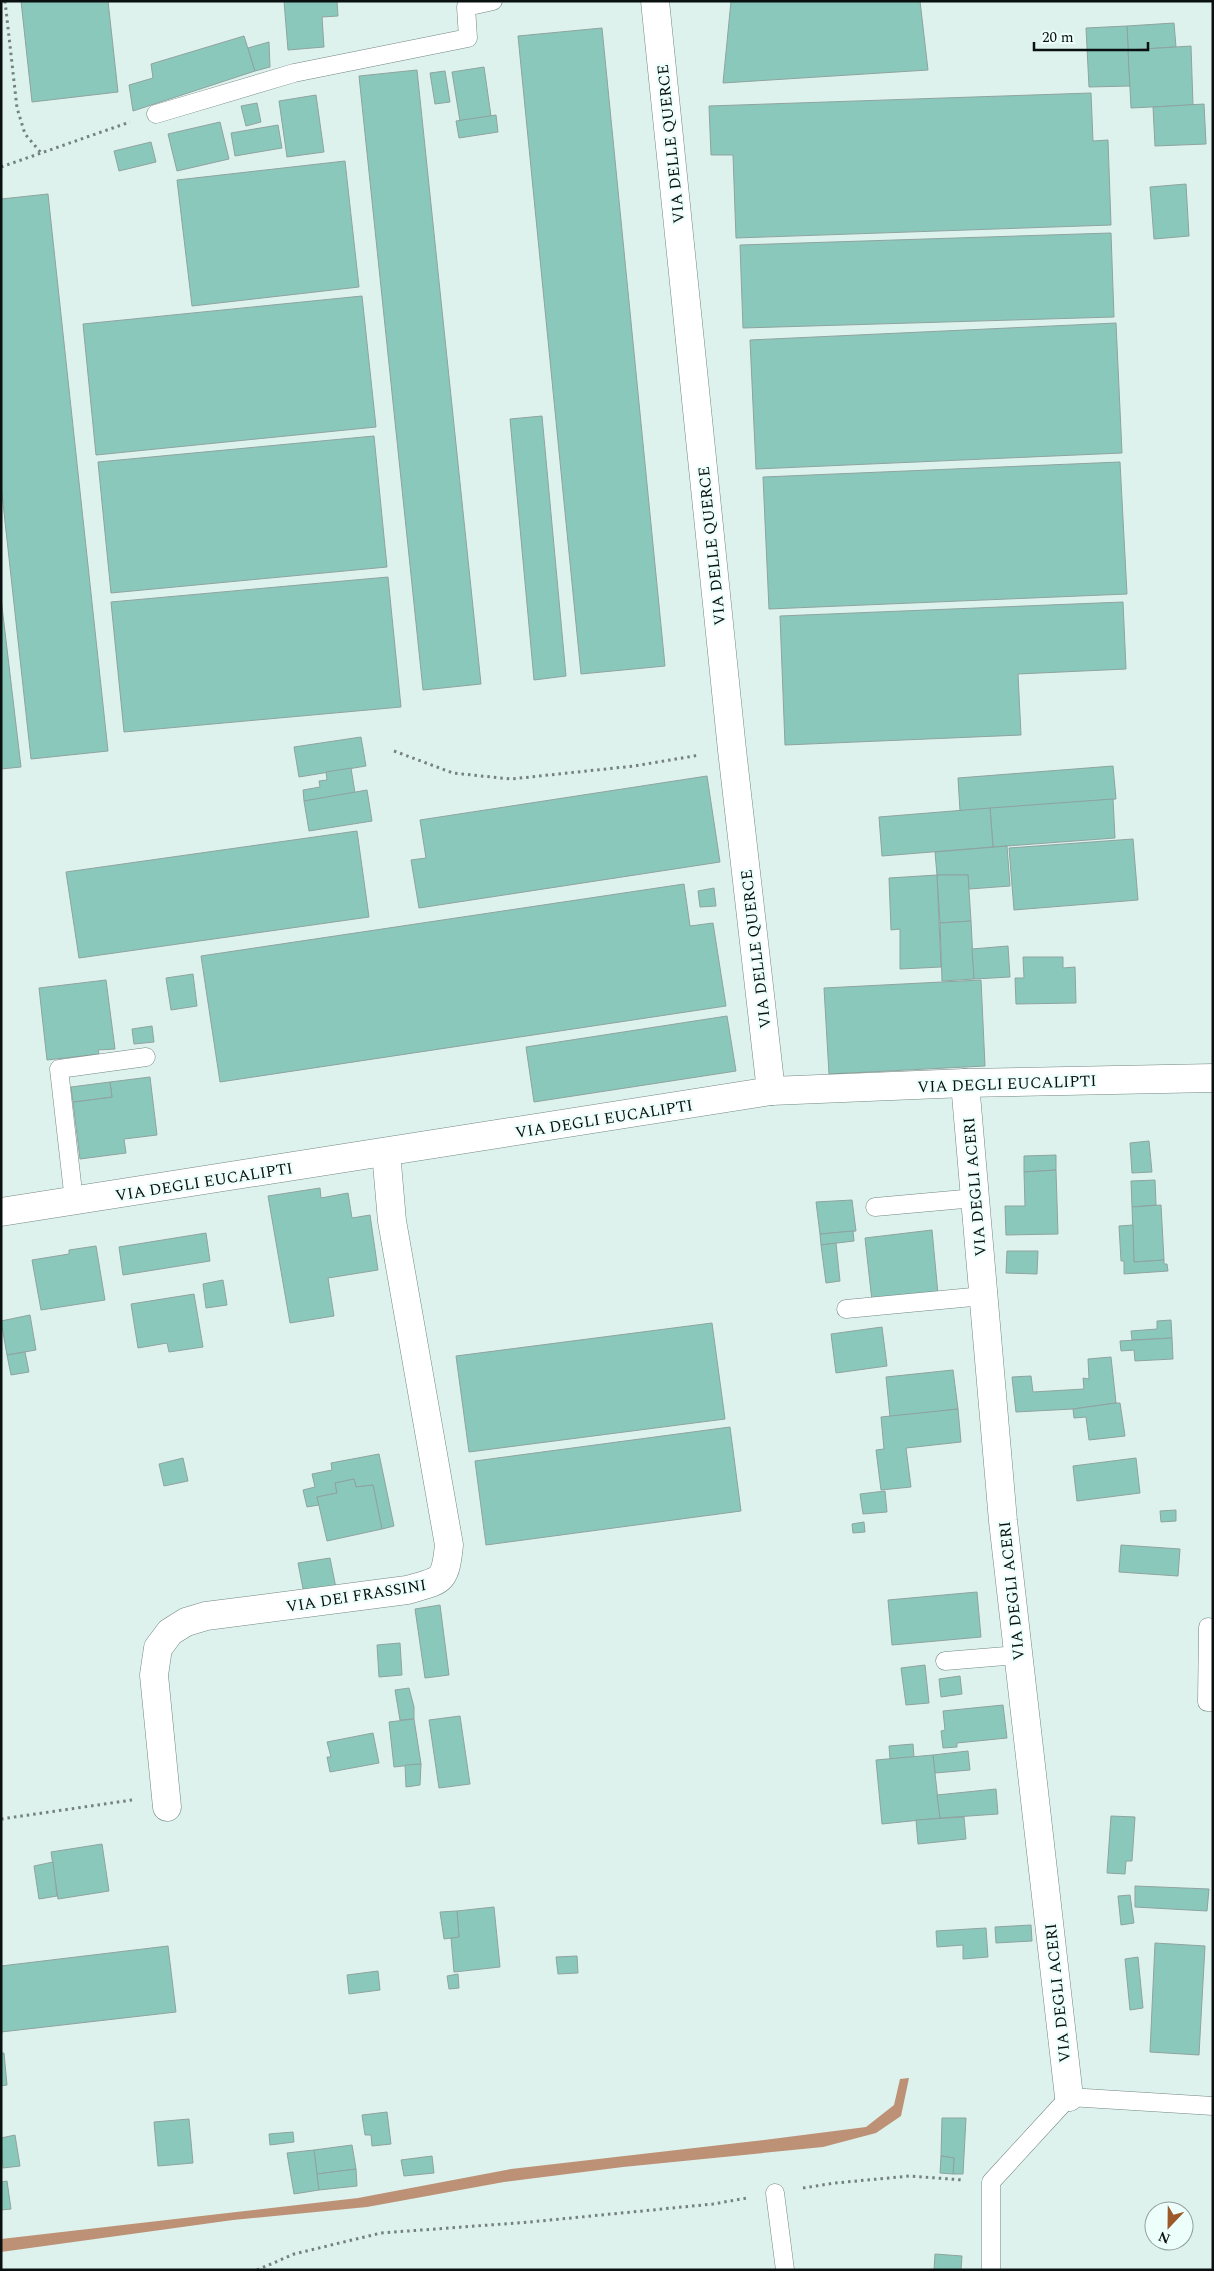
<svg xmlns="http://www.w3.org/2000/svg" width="1214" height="2271" viewBox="0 0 1214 2271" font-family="Spectral,serif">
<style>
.water{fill:#bd9176}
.building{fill:#8ac8bc;stroke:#8fa39f}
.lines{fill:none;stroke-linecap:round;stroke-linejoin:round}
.service-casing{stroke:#738782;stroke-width:19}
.minor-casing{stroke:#738782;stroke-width:29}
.path{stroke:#74827f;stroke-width:3;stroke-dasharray:2.5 4;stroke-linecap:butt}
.service{stroke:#fff;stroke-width:18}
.minor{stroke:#fff;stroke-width:28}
.labels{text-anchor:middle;stroke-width:4.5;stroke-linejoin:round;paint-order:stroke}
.street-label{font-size:16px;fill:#09100f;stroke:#edfffb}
</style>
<rect width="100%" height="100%" fill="#ddf2ed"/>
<!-- water -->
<path class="water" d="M909 2078 901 2116 876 2133 823 2147 623 2167 504 2182 367 2207 233 2220 1 2252V2239L358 2198 511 2169 764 2140 866 2127 894 2105 900 2079Z"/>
<!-- building -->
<g class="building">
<path d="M21 1H108L118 92 32 102Z"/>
<path d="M284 1H337L338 16 322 17 324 47 288 50Z"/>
<path d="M731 1H920L928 70 723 83Z"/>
<path d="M1174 23 1176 47 1128 50 1127 26Z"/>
<path d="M1127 26 1130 86 1089 87 1086 28Z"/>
<path d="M602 28 665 666 581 674 518 36Z"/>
<path d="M244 36 255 71 133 111 129 85 153 78 151 64Z"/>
<path d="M269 42 270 67 255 71 248 48Z"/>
<path d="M1191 46 1193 105 1131 108 1128 50Z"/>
<path d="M484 67 491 116 460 121 452 72Z"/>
<path d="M417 70 481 684 423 690 359 76Z"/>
<path d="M445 71 450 102 435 104 430 73Z"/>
<path d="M1091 93 1093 141 1108 140 1111 225 736 238 733 155H711L709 106Z"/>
<path d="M316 95 324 152 287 157 279 101Z"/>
<path d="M257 103 261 122 246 126 241 106Z"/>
<path d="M1204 104 1206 144 1155 146 1153 107Z"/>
<path d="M496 115 498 132 459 138 456 121Z"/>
<path d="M220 122 229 159 177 171 168 134Z"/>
<path d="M278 125 282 148 235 156 231 133Z"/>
<path d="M151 142 156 162 119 171 114 151Z"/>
<path d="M345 161 359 287 192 306 177 180Z"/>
<path d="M1186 184 1189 236 1154 239 1150 187Z"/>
<path d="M48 194 108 751 31 759 1 485V199Z"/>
<path d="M1111 233 1114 317 743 328 740 245Z"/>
<path d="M362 296 376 427 96 455 83 324Z"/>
<path d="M1116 323 1122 453 756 469 750 340Z"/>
<path d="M542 416 566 676 534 680 510 419Z"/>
<path d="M374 436 387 567 111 593 98 462Z"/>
<path d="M1120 462 1127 594 769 609 763 477Z"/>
<path d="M388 577 401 707 124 732 111 602Z"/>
<path d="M1 598 21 767 1 769Z"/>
<path d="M1123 602 1126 669 1018 674 1021 735 785 745 780 616Z"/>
<path d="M361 737 366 766 299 777 294 747Z"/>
<path d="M1113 766 1116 799 960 811 958 778Z"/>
<path d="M351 768 355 793 304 801 303 790 320 787 319 781 327 780 326 772Z"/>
<path d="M707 776 720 862 419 908 411 860 426 858 420 820Z"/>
<path d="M367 790 372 821 309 831 304 801Z"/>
<path d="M1113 799 1115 838 993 847 990 808Z"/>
<path d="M990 808 993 847 882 856 879 817Z"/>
<path d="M357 831 369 917 79 958 66 872Z"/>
<path d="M1133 839 1138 900 1014 910 1009 848Z"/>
<path d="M1007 846 1010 886 969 889 968 875H937L935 852Z"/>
<path d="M937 875H968L971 921 940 923Z"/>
<path d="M937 875 941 967 900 969V929L891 930 889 878Z"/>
<path d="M684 884 690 926 713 923 726 1006 220 1082 201 956Z"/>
<path d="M714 888 716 906 700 907 698 891Z"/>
<path d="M971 921 974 979 942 981 940 923Z"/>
<path d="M1008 946 1010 977 974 979 972 949Z"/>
<path d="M1023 957H1063V968L1075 967 1076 1003 1016 1004 1015 978H1024Z"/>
<path d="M193 974 197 1006 171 1010 166 978Z"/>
<path d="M106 980 115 1049 98 1050 99 1054 47 1060 39 988Z"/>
<path d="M981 980 985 1066 829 1074 824 988Z"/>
<path d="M727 1016 736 1071 534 1102 526 1047Z"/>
<path d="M152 1026 154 1042 134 1044 132 1029Z"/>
<path d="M150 1077 157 1135 124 1139 126 1153 80 1159 73 1102 112 1097 110 1082Z"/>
<path d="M110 1082 112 1097 73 1102 71 1087Z"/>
<path d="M1149 1141 1152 1172 1132 1173 1130 1143Z"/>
<path d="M1056 1155V1170L1024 1172V1156Z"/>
<path d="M1056 1170 1058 1234 1006 1235 1005 1206H1025L1024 1172Z"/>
<path d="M1155 1180 1156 1205 1132 1207 1131 1181Z"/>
<path d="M320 1188 321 1198 348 1193 352 1218 370 1215 378 1270 328 1278 334 1316 290 1323 268 1196Z"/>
<path d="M852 1200 856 1231 820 1234 816 1202Z"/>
<path d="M1161 1205 1164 1260 1134 1262 1132 1207Z"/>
<path d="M1133 1225 1134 1262 1164 1260V1264H1167L1168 1271 1124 1274V1261H1121L1119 1226Z"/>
<path d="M932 1230 938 1294 872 1301 865 1238Z"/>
<path d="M853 1231 854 1241 821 1245 820 1234Z"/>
<path d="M206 1233 210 1261 123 1275 119 1247Z"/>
<path d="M836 1243 840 1281 826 1283 821 1245Z"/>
<path d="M96 1246 105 1300 41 1310 32 1260 69 1254V1250Z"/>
<path d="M1007 1251H1038L1037 1274 1006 1273Z"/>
<path d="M223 1280 227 1305 206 1308 203 1284Z"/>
<path d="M194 1294 203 1347 169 1352 167 1343 138 1348 131 1304Z"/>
<path d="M30 1315 36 1350 7 1355 1 1321Z"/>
<path d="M1171 1320 1172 1338 1132 1340 1131 1331 1157 1329V1321Z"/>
<path d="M712 1323 725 1419 469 1452 456 1356Z"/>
<path d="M882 1327 887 1366 836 1373 831 1334Z"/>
<path d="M1172 1338 1173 1359 1135 1361 1134 1350 1121 1351 1120 1341Z"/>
<path d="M25 1352 29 1372 11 1375 7 1355Z"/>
<path d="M1111 1357 1116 1403 1073 1409 1016 1412 1012 1377 1031 1376 1033 1392 1084 1389 1083 1378 1089 1379 1088 1359Z"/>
<path d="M953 1370 958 1409 890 1417 886 1377Z"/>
<path d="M1116 1403H1120L1125 1436 1089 1440 1086 1417 1074 1418 1073 1409Z"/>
<path d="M958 1409 961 1442 906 1448 911 1487 881 1490 876 1450 884 1449 881 1417Z"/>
<path d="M730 1427 741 1511 486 1545 475 1461Z"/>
<path d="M379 1454 394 1526 382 1529 373 1485 356 1487 354 1479 335 1483 337 1493 317 1497 319 1505 307 1507 303 1490 315 1487 312 1474 332 1470 331 1463Z"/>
<path d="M183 1458 188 1481 164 1486 159 1464Z"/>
<path d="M1136 1458 1140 1493 1077 1501 1073 1466Z"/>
<path d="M354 1479 356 1487 373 1485 382 1529 327 1541 317 1497 337 1493 335 1483Z"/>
<path d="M885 1491 887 1512 863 1514 860 1494Z"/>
<path d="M1176 1510V1521L1161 1522 1160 1511Z"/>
<path d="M864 1522 865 1532 853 1533 852 1524Z"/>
<path d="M1121 1545 1180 1549 1178 1576 1119 1572Z"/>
<path d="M330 1558 336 1588 304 1594 298 1563Z"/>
<path d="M977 1592 981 1637 892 1645 888 1600Z"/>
<path d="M440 1605 449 1675 425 1678 415 1609Z"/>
<path d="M400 1643 402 1675 379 1677 377 1645Z"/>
<path d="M925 1665 929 1703 906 1705 901 1668Z"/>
<path d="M960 1676 962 1694 941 1697 939 1679Z"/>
<path d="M409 1688 414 1707V1719L400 1720 395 1690Z"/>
<path d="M1003 1705 1007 1738 957 1743V1747L943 1748 941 1731 945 1730 943 1711Z"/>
<path d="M460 1716 470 1784 439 1788 429 1720Z"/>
<path d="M414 1719 421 1764 394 1767 389 1722Z"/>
<path d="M373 1733 379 1763 330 1772 327 1757H331L327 1742Z"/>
<path d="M913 1744 914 1757 890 1759 889 1746Z"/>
<path d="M968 1751 970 1770 935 1773 933 1755Z"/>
<path d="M933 1755 940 1818 882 1824 876 1760Z"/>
<path d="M421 1764 420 1785 406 1787 405 1765Z"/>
<path d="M996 1789 998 1814 940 1818 937 1795Z"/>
<path d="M1111 1816 1135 1817 1132 1861H1126L1125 1874 1107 1873Z"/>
<path d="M964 1817 966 1839 918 1844 916 1820Z"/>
<path d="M102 1844 109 1891 58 1899 51 1852Z"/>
<path d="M53 1862 57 1896 39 1899 34 1866Z"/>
<path d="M1135 1886 1209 1889 1207 1911 1135 1907Z"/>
<path d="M1130 1895 1134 1923 1121 1925 1118 1896Z"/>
<path d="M494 1907 500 1967 454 1972 451 1938 459 1937 457 1911Z"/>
<path d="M457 1911 459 1937 444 1939 440 1912Z"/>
<path d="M1031 1925 1032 1941 996 1943 995 1927Z"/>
<path d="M986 1928 988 1957 963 1959V1945L937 1947 936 1931Z"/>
<path d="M1155 1943 1205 1946 1199 2055 1150 2052Z"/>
<path d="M168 1946 176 2012 1 2032V1966Z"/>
<path d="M577 1956 578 1973 558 1974 556 1957Z"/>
<path d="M1138 1957 1143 2008 1130 2010 1125 1959Z"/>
<path d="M378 1971 380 1990 349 1994 347 1975Z"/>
<path d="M458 1974 459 1988 449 1989 447 1976Z"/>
<path d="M1 2053H4L7 2085 1 2086Z"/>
<path d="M387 2112 391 2144 372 2146 371 2135H365L362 2115Z"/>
<path d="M942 2118H966L963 2174H953L954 2158 941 2156Z"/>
<path d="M189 2119 193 2163 158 2166 154 2122Z"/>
<path d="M293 2132 294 2142 270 2145 269 2134Z"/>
<path d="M15 2135 20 2166 3 2168 1 2138Z"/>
<path d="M352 2145 356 2169 317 2174 314 2150Z"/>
<path d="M314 2150 319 2190 294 2194 287 2153Z"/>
<path d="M432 2156 434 2173 404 2176 401 2160Z"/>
<path d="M941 2156 954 2158 953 2174 940 2173Z"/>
<path d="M356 2169 357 2186 319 2190 317 2174Z"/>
<path d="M7 2181 11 2209 1 2210V2182Z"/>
<path d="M935 2254 962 2256 961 2270H934Z"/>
</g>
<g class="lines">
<!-- service casing -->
<g class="service-casing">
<g id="service">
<path d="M156 114 294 73 468 38 466 7 493 1"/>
<path d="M74 1201 59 1069 146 1057"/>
<path d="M875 1207 975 1198"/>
<path d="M846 1309 983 1296"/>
<path d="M1208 1627 1207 1702H1213"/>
<path d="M945 1661 1018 1655"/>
<path d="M775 2193 785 2270"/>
<path d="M991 2270V2182L1069 2097 1213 2106"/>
</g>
</g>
<!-- minor casing -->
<g class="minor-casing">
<g id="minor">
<path d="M655 1 732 750 771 1091"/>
<path d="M965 1083 1003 1521 1069 2097"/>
<path d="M1 1212 771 1091 965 1083 1213 1078"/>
<path d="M167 1807 154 1675 158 1648 170 1632 186 1622 206 1616 407 1590C442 1580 445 1583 449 1545L392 1221 386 1152"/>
</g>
</g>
<!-- path -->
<g class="path">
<path d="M5 1 17 108 25 134 42 154"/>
<path d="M1 167 130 122"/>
<path d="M394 751 453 773 511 779 634 766 700 755"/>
<path d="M1 1819 132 1800"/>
<path d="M803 2188 835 2183 910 2176 963 2180"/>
<path d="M257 2270 294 2254 381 2233 530 2222 713 2204 747 2198"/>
</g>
<!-- service -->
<use href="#service" class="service"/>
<!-- minor -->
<use href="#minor" class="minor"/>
</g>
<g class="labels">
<!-- street labels -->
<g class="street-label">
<text transform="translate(670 144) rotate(-96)" y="6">VIA DELLE QUERCE</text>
<text transform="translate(711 546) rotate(-96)" y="6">VIA DELLE QUERCE</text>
<text transform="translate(755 949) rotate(-97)" y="6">VIA DELLE QUERCE</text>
<text transform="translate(1007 1083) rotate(-2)" y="6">VIA DEGLI EUCALIPTI</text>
<text transform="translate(604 1118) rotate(-9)" y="6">VIA DEGLI EUCALIPTI</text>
<text transform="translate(204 1181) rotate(-9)" y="6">VIA DEGLI EUCALIPTI</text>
<text transform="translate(974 1187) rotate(-95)" y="6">VIA DEGLI ACERI</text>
<text transform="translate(1011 1591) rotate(-96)" y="6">VIA DEGLI ACERI</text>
<text transform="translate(356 1595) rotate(-9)" y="6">VIA DEI FRASSINI</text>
<text transform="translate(1057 1993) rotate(-96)" y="6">VIA DEGLI ACERI</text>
</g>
</g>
<!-- border -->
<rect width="1214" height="2271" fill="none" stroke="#09100f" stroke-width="5"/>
<!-- north arrow -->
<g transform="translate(1169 2226) rotate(202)"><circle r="24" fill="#edfffb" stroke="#929f9d"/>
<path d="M0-4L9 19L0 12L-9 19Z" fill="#9e592b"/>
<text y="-8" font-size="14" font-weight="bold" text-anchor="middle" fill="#09100f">N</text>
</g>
<!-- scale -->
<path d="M1034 42v8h114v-8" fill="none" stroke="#09100f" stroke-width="2.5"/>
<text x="1042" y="42" font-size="15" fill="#09100f" stroke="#edfffb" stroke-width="4" paint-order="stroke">20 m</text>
</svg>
